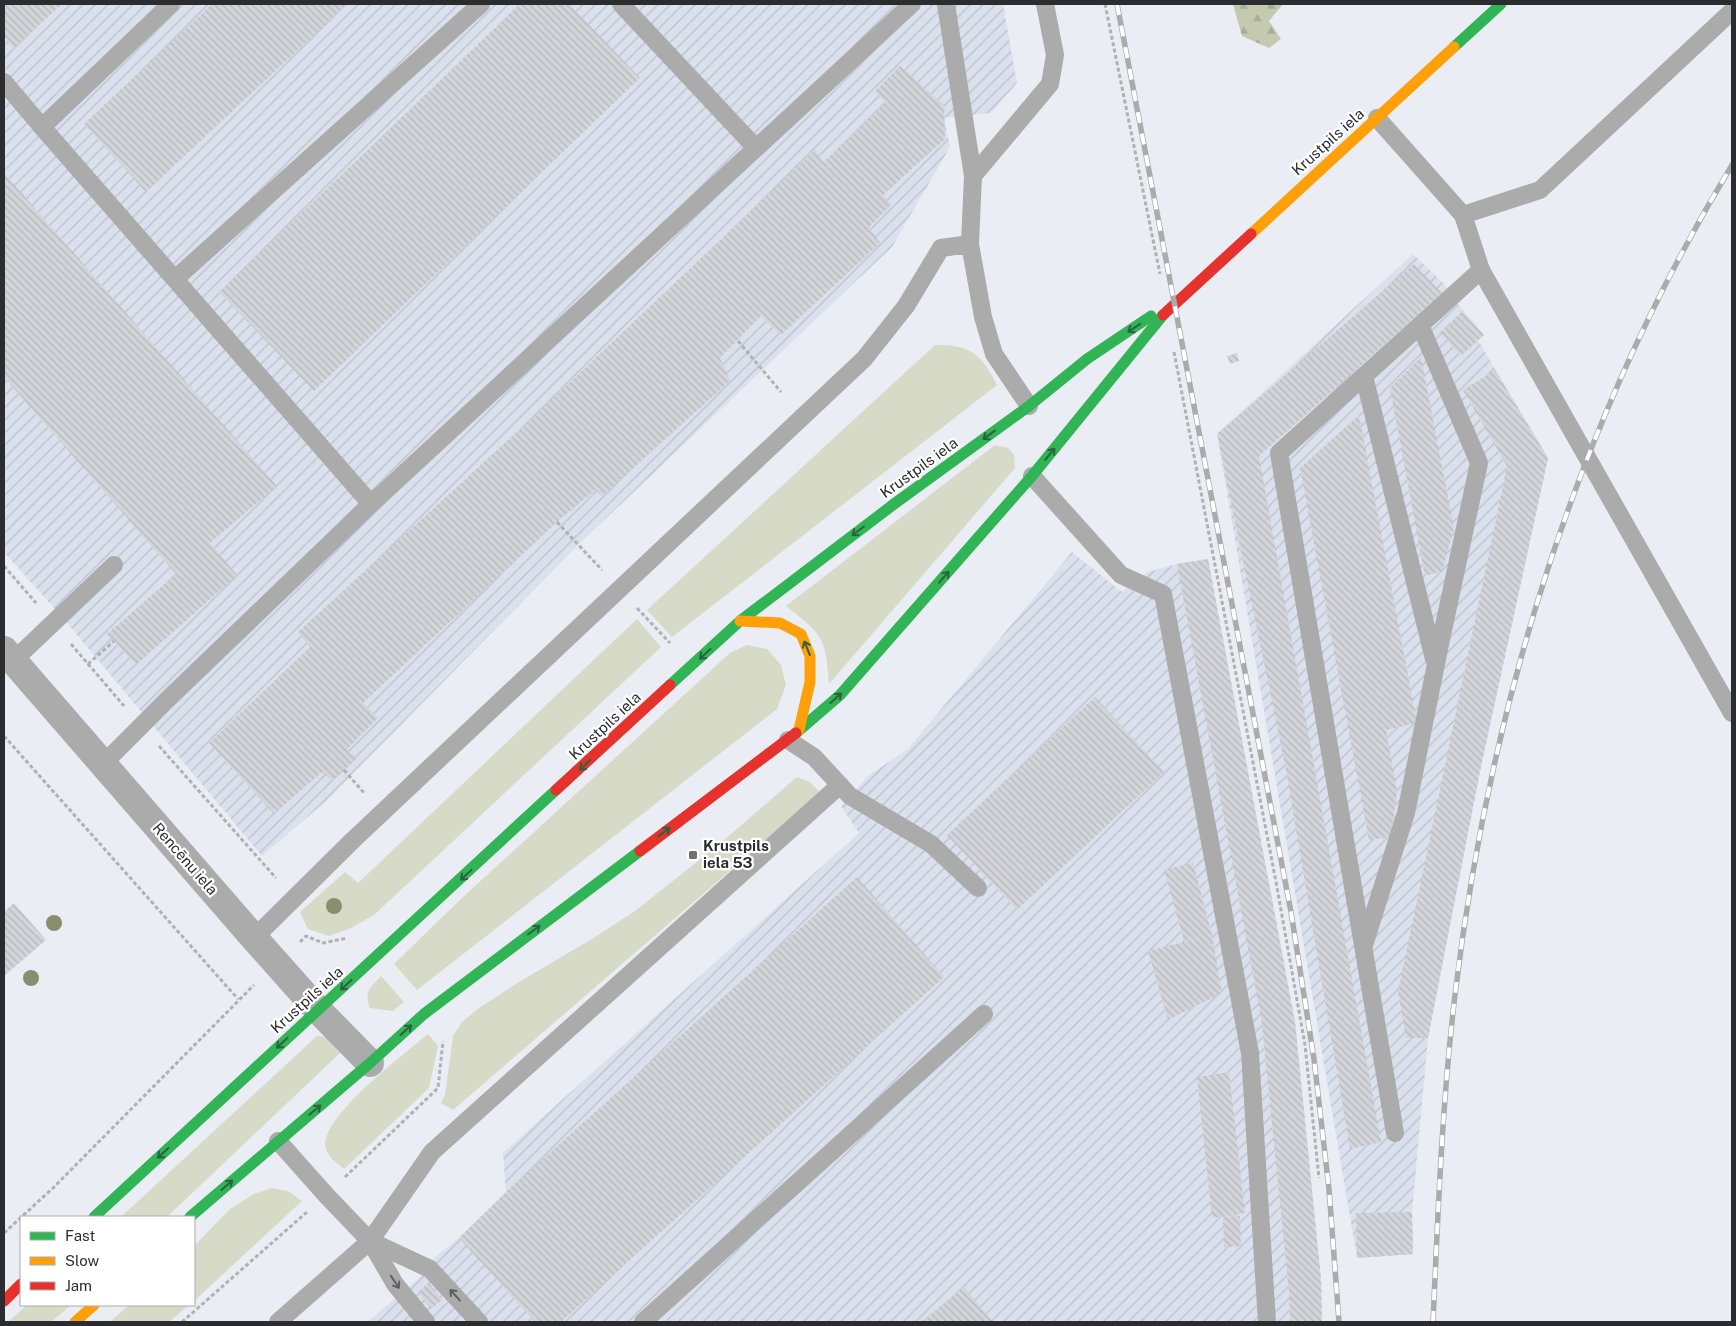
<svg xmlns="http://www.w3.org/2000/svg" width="1736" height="1326" viewBox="0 0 1736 1326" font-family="'Public Sans',sans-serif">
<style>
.industrial{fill:url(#industrial-furrows)}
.green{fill:#d6dac6}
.forest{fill:url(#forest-firs)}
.building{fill:url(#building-back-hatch)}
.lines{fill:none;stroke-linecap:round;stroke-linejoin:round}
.path{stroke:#b1b1b4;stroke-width:3;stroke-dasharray:4 2.5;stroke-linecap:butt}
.lane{stroke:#ababac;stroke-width:18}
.street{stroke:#ababac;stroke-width:28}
.fast{stroke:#30b455;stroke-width:11}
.slow{stroke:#ff9f0a;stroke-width:11}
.jam{stroke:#e5322d;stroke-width:11}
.rail-casing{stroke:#aaabad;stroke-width:5.5}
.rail{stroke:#fff;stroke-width:4;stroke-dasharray:11;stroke-linecap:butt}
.tree{fill:#8a8e6d}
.oneway{stroke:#2c623f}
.oneway2{stroke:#5e5f62}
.poi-dot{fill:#6d7074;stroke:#fff;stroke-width:2}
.labels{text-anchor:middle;stroke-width:4.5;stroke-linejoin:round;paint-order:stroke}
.street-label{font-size:15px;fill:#2a2c30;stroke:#fff}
.poi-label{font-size:15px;font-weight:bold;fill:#2a2c30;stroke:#fff;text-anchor:start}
</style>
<defs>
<pattern id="industrial-furrows" width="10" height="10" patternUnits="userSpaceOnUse" patternTransform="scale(1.25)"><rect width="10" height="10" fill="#dbe0ed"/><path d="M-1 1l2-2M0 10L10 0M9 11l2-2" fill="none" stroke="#bcc0cc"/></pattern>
<pattern id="forest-firs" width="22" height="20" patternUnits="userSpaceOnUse" patternTransform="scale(1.25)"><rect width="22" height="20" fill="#c4c9af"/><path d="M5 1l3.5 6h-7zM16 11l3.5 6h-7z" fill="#a9ad97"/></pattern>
<pattern id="building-back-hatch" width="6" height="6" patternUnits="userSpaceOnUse" patternTransform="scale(1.25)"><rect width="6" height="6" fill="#d3d5da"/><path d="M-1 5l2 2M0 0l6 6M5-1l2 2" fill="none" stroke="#b5b7bb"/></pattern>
</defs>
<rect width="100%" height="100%" fill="#eaedf3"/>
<!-- industrial -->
<g class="industrial">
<path d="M4 4H1003L1017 83 991 113 944 118 950 147 892 247 581 542 325 802 262 856 62 617 4 552Z"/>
<path d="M1413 254 1443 283 1463 311 1484 335 1478 340 1548 458 1480 771 1428 1038 1412 1212 1413 1254 1357 1258 1217 434Z"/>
<path d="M1072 552 1122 592 1148 572 1177 564 1208 559 1295 1022 1321 1279 1322 1322H367L430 1269 433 1259 459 1238 506 1193 503 1153 859 833 841 806 868 776 908 749Z"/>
</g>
<!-- green -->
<g class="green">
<path d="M935 345C970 344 982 355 997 385L672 637 647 610Z"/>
<path d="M995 445 1008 448 1014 455 1015 468 829 684C826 638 822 634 786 606Z"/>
<path d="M637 619 661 647 374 915 351 928 329 936 308 929 300 912 345 872 358 883Z"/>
<path d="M747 645 767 649 781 665 786 685 777 709 417 990 394 964 463 897 730 653Z"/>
<path d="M797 777 810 782 820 793 453 1110 441 1103 445 1095 453 1036 462 1022 479 1008 519 982 592 939 635 911 717 846Z"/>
<path d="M381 976 404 1002 393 1011 370 1008C364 992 370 987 381 976Z"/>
<path d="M428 1034 438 1046 429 1088 344 1169C337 1163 329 1158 326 1149 316 1120 406 1053 428 1034Z"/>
<path d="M317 1036 328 1037 341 1052 167 1217H121Z"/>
<path d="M272 1188 288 1191 302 1201 194 1301V1246L230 1209 254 1194Z"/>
<path d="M27 1305H71L51 1322H8Z"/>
<path d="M129 1305H189L169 1322H110Z"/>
</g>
<!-- forest -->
<path class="forest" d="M1233 4H1283L1269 21 1281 39 1269 48 1242 36Z"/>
<!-- building -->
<g class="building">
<path d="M4 4H62L14 48 4 37Z"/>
<path d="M212 4H347L146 192 84 124Z"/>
<path d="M520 4H569L640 78 314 391 219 292Z"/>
<path d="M900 66 944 105 945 139 883 195 891 205 869 227 880 243 781 335 761 316 720 358 730 381 602 496 595 490 557 522 363 703 378 718 347 749 356 759 333 781 322 772 274 814 209 743 310 647 298 632 530 420 815 150 824 162 885 103 875 91Z"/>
<path d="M4 173 277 486 210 543 237 575 136 665 107 634 176 574 4 377Z"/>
<path d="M1414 264 1442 293 1259 456 1381 1142 1350 1149 1286 770 1217 434Z"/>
<path d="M1463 311 1484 335 1461 356 1440 332Z"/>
<path d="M1237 353 1239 361 1230 364 1227 356Z"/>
<path d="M1421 357 1454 529 1442 571 1425 576 1390 388Z"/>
<path d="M1495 370 1548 458 1480 771 1428 1038H1406L1398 992 1507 466 1463 390Z"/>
<path d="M1359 415 1417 723 1386 730 1397 791 1391 837 1369 840 1300 468Z"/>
<path d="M1208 559 1295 1022 1321 1279 1322 1322H1290L1289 1292 1262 1024 1177 564Z"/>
<path d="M1095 697 1164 772 1017 910 947 835Z"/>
<path d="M1193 863 1212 935 1222 993 1168 1020 1148 951 1195 939 1184 941 1164 870Z"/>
<path d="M857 877 944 977 561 1322H535L459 1238 506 1192Z"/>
<path d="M14 903 46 940 4 976V912Z"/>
<path d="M1229 1072 1245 1213 1223 1217 1240 1216 1241 1246 1224 1247 1223 1217 1212 1218 1197 1077Z"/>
<path d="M1412 1212 1413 1254 1357 1258 1356 1213Z"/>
<path d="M429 1283 442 1300 431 1309 418 1292Z"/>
<path d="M964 1287 993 1322H921Z"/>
</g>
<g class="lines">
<!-- path -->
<g class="path">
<path d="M1105 4 1160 274"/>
<path d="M738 341 781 392"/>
<path d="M1174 352 1276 882 1305 1045 1319 1178"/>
<path d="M557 522 602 570"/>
<path d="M4 566 36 603"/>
<path d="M637 608 670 643"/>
<path d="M71 644 124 706"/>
<path d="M88 664 114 641"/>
<path d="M4 736 238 999"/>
<path d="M159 746 276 878"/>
<path d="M344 770 364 793"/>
<path d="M300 942 306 936 323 943 347 938"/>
<path d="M345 1177 438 1088 443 1041"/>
<path d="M4 1233 53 1188 254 985"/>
<path d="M182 1322 307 1212"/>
</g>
<!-- lane -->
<g class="lane">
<path d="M171 4 42 127 371 504"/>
<path d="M621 4 756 148"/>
<path d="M946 4 973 176 970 244"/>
<path d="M4 82 42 127"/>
<path d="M1377 118 1463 215 1481 270 1732 713"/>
<path d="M973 176 1050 84 1055 55 1045 4"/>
<path d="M1463 215 1540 190 1732 11"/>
<path d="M175 279 481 4"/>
<path d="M1364 376 1434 659"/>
<path d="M1032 476 1121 575 1163 594 1250 1053 1267 1322"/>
<path d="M13 661 114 565"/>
<path d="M788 740 814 757 850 796 931 844 978 888"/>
<path d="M103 764 168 699 371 504 912 4"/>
<path d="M254 938 353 840 864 359 906 306 941 248 970 244 983 317 994 354 1029 406"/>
<path d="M1364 945 1406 813 1440 644 1479 463 1420 325"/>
<path d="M1395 1133 1279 453 1481 270"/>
<path d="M278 1141 326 1195 370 1241 395 1284 426 1322"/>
<path d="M370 1241 430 1269 479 1322"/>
<path d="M278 1322 370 1241 432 1152 840 785"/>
<path d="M643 1322 984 1014"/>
</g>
<!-- street -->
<path class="street" d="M4 650 254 938 318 1010 370 1063"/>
<!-- fast -->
<g class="fast">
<path d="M1454 47 1501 4"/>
<path d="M670 685 740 621 894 504 1029 406 1087 359 1151 316"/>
<path d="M796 733 840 695 1032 476 1163 315"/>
<path d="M94 1217 556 790"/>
<path d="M190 1217 370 1063 424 1014 640 851"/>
</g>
<!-- slow -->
<g class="slow">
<path d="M1251 234 1454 47"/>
<path d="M740 621 780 623 801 634 810 656V682L799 730"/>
<path d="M75 1322 94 1305"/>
</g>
<!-- jam -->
<g class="jam">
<path d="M1163 315 1251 234"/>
<path d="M556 790 670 685"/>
<path d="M640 851 796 733"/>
<path d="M4 1301 21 1284"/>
</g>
<!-- rail casing -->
<g class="rail-casing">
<g id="rail">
<path d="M1117 4 1291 912 1314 1059 1329 1189 1339 1322"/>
<path d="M1433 1322C1438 1213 1442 1103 1455 995 1490 702 1579 417 1732 165"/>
</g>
</g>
<!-- rail -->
<use href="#rail" class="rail"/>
</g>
<!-- trees -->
<g class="tree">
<circle cx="334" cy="906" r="8"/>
<circle cx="54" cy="923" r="8"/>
<circle cx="31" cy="978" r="8"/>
</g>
<!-- one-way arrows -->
<defs><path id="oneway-shaft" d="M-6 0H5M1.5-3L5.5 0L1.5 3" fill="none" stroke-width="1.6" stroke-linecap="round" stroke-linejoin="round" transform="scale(1.25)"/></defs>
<g class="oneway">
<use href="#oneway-shaft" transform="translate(1134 328) rotate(146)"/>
<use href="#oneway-shaft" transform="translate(989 435) rotate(144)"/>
<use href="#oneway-shaft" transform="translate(1050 454) rotate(-51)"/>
<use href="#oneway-shaft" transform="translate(858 531) rotate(143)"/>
<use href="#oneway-shaft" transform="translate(944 577) rotate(-49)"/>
<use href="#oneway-shaft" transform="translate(807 648) rotate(-112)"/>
<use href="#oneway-shaft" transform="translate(705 654) rotate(137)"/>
<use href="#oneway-shaft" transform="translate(836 698) rotate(-42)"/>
<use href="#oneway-shaft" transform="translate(585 765) rotate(137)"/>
<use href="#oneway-shaft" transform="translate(664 832) rotate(-37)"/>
<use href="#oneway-shaft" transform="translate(466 875) rotate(137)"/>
<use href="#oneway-shaft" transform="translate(534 930) rotate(-37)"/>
<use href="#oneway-shaft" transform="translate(346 985) rotate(138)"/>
<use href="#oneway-shaft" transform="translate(406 1030) rotate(-42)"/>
<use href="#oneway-shaft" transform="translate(282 1043) rotate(137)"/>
<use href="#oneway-shaft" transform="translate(315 1110) rotate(-40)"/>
<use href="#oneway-shaft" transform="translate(163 1153) rotate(137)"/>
<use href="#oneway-shaft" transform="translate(227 1185) rotate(-41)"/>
</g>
<g class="oneway2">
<use href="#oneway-shaft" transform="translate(395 1282) rotate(56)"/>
<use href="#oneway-shaft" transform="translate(455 1295) rotate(-132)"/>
</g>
<!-- markers -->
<rect class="poi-dot" x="688" y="850" width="10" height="10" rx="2.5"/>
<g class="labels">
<!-- street labels -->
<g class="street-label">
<text transform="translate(1328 142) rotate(-42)" y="5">Krustpils iela</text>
<text transform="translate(919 468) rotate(-36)" y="5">Krustpils iela</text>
<text transform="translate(605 726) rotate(-43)" y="5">Krustpils iela</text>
<text transform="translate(185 859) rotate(49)" y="5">Rencēnu iela</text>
<text transform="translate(307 1000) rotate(-42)" y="5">Krustpils iela</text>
</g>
<!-- poi labels -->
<g class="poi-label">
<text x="703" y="851">Krustpils<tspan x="703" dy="17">iela 53</tspan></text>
</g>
</g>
<!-- border -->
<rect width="1736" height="1326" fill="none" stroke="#2a2c30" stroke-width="10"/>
<!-- legend -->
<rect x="20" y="1216" width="175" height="90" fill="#ffffff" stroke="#aaabac"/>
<rect x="30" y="1232" width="25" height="8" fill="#30b455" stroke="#aaabac"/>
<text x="65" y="1241" font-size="15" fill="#2a2c30">Fast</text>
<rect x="30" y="1257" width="25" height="8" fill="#ff9f0a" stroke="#aaabac"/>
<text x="65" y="1266" font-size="15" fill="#2a2c30">Slow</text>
<rect x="30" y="1282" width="25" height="8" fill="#e5322d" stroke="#aaabac"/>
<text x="65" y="1291" font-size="15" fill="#2a2c30">Jam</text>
</svg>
